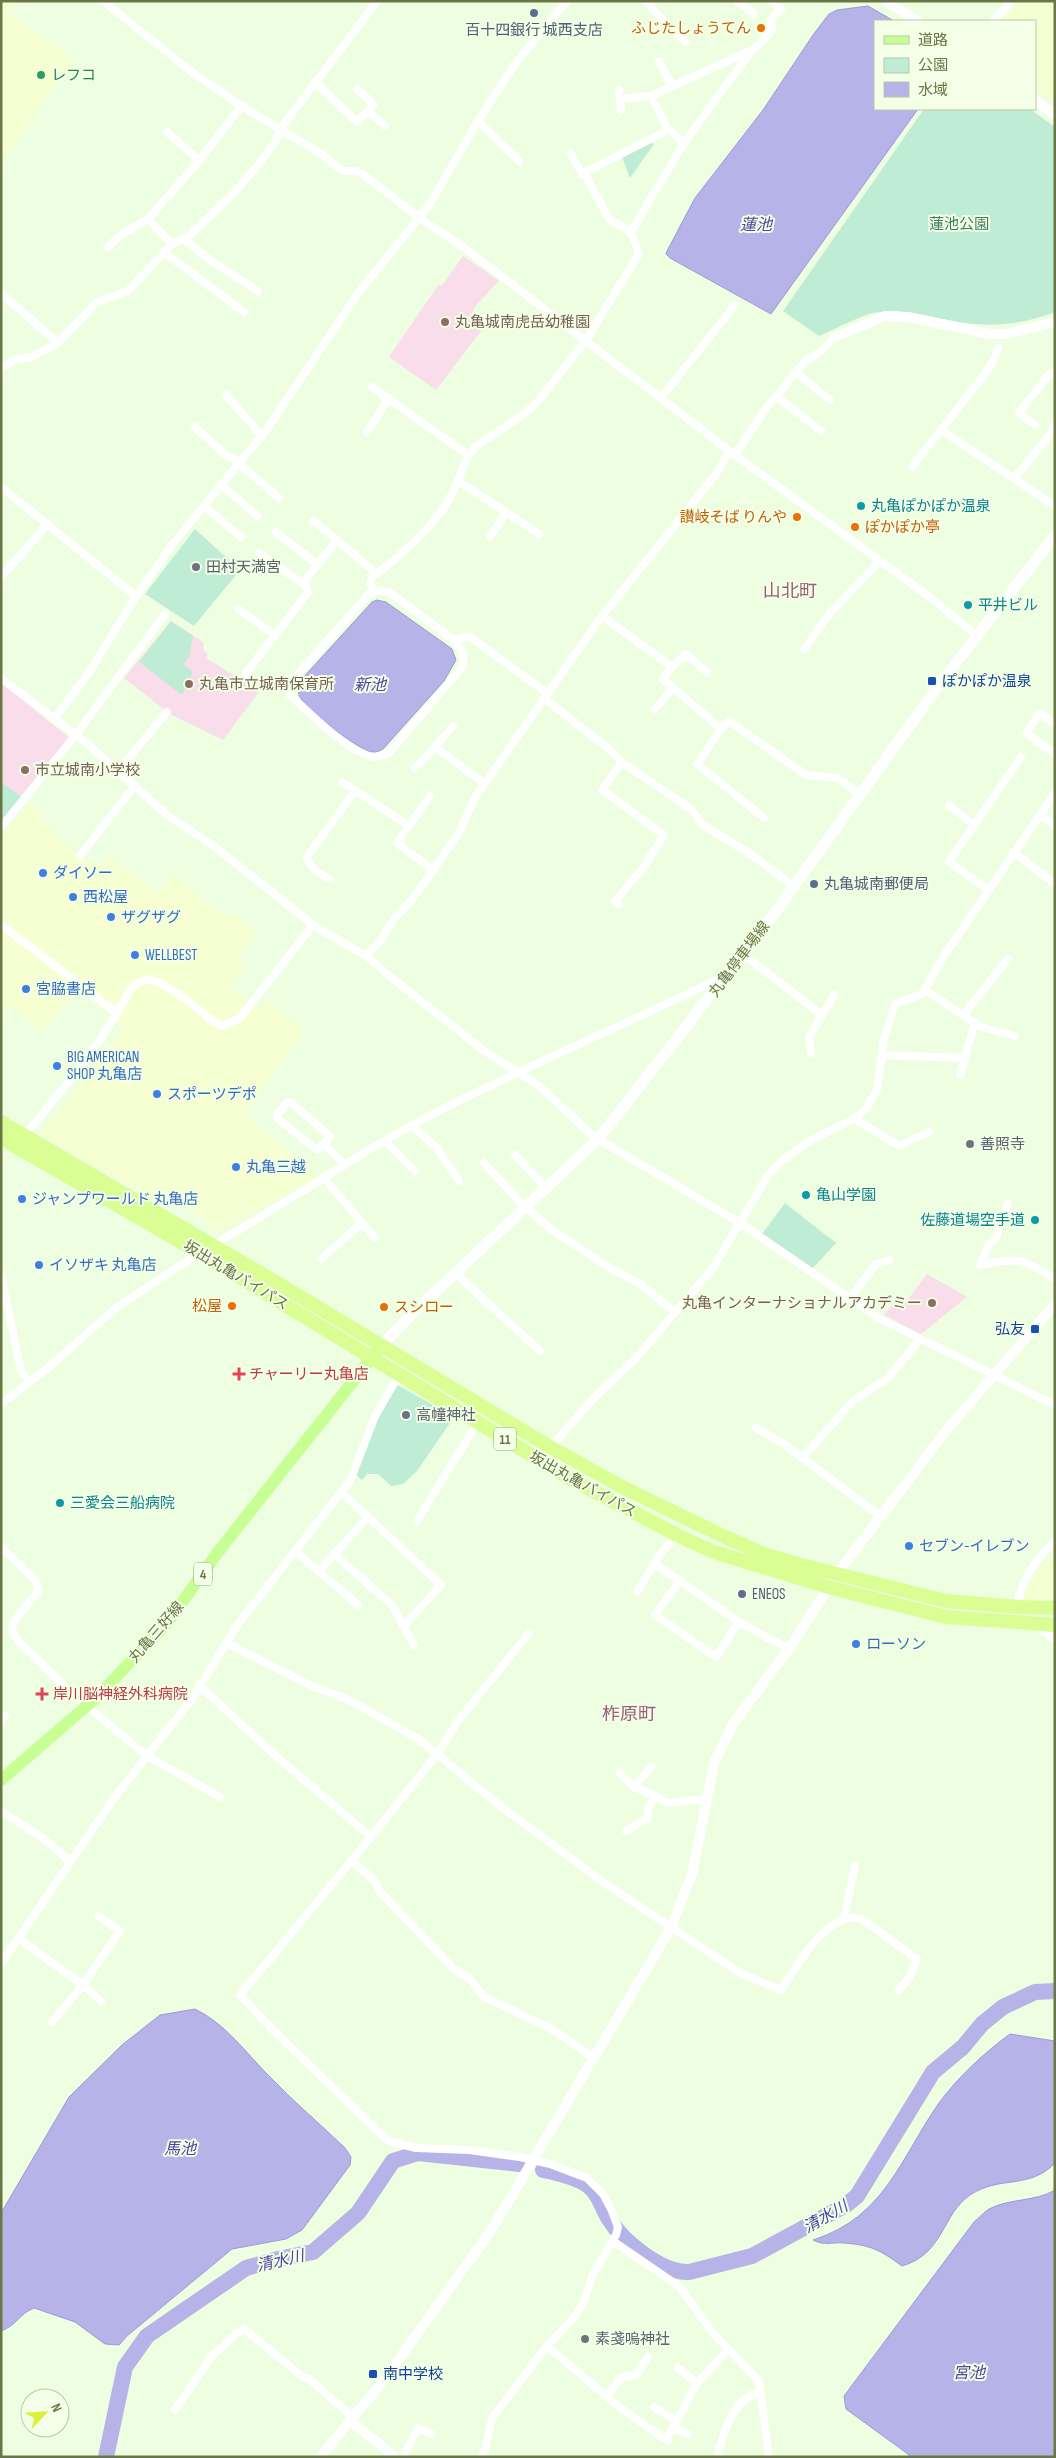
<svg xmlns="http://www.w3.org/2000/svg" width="1056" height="2458" viewBox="0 0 1056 2458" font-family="'Sofia Sans Condensed','Noto Sans JP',sans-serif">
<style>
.commercial{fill:#f6ffd2}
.education{fill:#faddea}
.green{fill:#beecd4}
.water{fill:#b6b3e8;stroke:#9c99db}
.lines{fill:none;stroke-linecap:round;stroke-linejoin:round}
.river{stroke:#b6b3e8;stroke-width:16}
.minor{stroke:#fff;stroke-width:8}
.tertiary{stroke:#fff;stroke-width:10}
.secondary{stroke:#fff;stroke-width:11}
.primary{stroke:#c7ff95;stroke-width:12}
.trunk{stroke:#dafe94;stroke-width:14}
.service-dot{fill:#5c6f8a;stroke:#f3ffe7;stroke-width:2}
.food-dot{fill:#e8710a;stroke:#f3ffe7;stroke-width:2}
.leisure-dot{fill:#2e9e5b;stroke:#f3ffe7;stroke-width:2}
.education-dot{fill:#8d6e63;stroke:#f3ffe7;stroke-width:2}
.culture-dot{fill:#0f9aa8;stroke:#f3ffe7;stroke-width:2}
.worship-dot{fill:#6b7280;stroke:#f3ffe7;stroke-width:2}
.transit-dot{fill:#1a4fb4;stroke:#f3ffe7;stroke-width:2}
.shop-dot{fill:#3f7fe0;stroke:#f3ffe7;stroke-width:2}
.health-dot{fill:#e0444e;stroke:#f3ffe7;stroke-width:2}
.labels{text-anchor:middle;stroke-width:4;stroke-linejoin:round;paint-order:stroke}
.shield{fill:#f3ffe7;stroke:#939f76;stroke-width:1}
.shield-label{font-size:14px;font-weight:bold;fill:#6a7646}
.food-label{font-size:15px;fill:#c56008;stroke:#f3ffe7;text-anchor:end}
.service-label{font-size:15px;fill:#4e5e75;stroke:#f3ffe7;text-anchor:start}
.leisure-label{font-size:15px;fill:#27864d;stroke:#f3ffe7;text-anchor:start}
.park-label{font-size:15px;fill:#3d7d64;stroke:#f3ffe7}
.education-label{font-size:15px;fill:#785e54;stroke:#f3ffe7;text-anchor:start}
.culture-label{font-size:15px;fill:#0d838f;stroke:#f3ffe7;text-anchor:start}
.worship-label{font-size:15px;fill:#5b616d;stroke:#f3ffe7;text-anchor:start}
.transit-label{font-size:15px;fill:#164399;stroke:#f3ffe7;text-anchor:start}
.shop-label{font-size:15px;fill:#366cbe;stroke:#f3ffe7;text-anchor:start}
.street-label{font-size:15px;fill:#6a7646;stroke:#f3ffe7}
.health-label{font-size:15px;fill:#be3a42;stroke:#f3ffe7;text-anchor:start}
.water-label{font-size:16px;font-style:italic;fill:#4c46a1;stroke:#f3ffe7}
.quarter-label{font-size:18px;fill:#9a607a;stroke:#f3ffe7}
</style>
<rect width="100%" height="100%" fill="#eefee0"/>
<!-- commercial -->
<g class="commercial">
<path d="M18 1 11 16 75 59 44 101 5 162 1 159V3Z"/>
<path d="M1018 1H1055V102L1035 88V21H1001Z"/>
<path d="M30 802 57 836 80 856 101 866 109 856 158 892 174 873 224 917 230 911 257 933 236 959 246 968 230 987 259 1009 267 1000 304 1030 245 1114 319 1177 216 1233 200 1216 168 1192 158 1202 40 1135 115 1039 123 1025 77 988 42 1033 9 1004 1 1016V838Z"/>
<path d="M1055 1554V1600L1022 1599V1595L1039 1569Z"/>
</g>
<!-- education -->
<g class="education">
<path d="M463 256 499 281 476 305 470 317 484 327 436 390 389 357 439 284 442 286Z"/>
<path d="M171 621 203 642 204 651 208 654 206 658 256 689 258 693 223 740 170 714 124 678Z"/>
<path d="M1 683 72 740 1 827Z"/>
<path d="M927 1274 967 1297 921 1334 884 1315 895 1301 903 1306Z"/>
</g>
<!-- green -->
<g class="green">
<path d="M924 109H1030L1055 127V312C1027 323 996 327 966 323 937 320 909 308 879 312 862 314 836 329 819 336L783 311Z"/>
<path d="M651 142 654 144 630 178 622 157Z"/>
<path d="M195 529 240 570 194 626 145 594Z"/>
<path d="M171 621 193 636 189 657 183 665 193 672 182 695 139 662Z"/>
<path d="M1 782 24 799 1 827Z"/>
<path d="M785 1203 836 1243 812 1269 762 1234Z"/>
<path d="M396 1384 454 1417 417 1471 403 1484 391 1486 378 1474H367L362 1480 356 1475 377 1420Z"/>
</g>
<!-- water -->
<g class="water">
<path d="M868 6 894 21H875V109H918L771 314 670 258 666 254 667 251 695 198 763 110 813 35 829 14 837 10Z"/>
<path d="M377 600 386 602 452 649 456 660 444 681 383 749C378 752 374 753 368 751 353 745 304 709 299 695 298 689 300 685 301 680L372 602Z"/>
<path d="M195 2009C226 2024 246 2053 269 2076 293 2101 320 2124 345 2148L351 2157 350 2165 302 2230 286 2239 232 2249 127 2336 119 2345 105 2344 75 2322 34 2308C19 2314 16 2326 1 2331V2213L69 2097 122 2045 160 2015Z"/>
<path d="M1010 2034 1055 2041V2163C1029 2190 1000 2175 970 2195 942 2214 944 2254 902 2266 880 2250 871 2245 844 2243 832 2242 824 2246 813 2240 885 2217 900 2159 939 2103 958 2077 984 2053 1010 2034Z"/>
<path d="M1055 2190V2457H912L846 2409 844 2396 974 2222C979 2218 984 2212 989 2209 1010 2198 1035 2202 1055 2190Z"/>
</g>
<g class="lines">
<!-- river -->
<g class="river">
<path d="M543 2170C558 2173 581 2178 592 2189 600 2197 603 2210 609 2219 623 2242 662 2273 689 2272L752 2256 846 2205 857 2196 933 2072 963 2047 982 2024 1003 2007 1035 1992 1055 1991"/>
<path d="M106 2457 125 2367 147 2336 246 2268 278 2259 313 2252 358 2213 393 2161 418 2153 519 2164"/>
</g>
<!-- minor -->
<g class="minor">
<path d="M103 1 193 73 243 107"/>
<path d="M645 1 685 42"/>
<path d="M737 1 754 14"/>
<path d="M993 21 1012 1"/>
<path d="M752 50 760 44 772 29 771 20 781 9 771 1"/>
<path d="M659 61 672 86"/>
<path d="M315 82 357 122 374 105 357 89"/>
<path d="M619 90 621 110"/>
<path d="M620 99 651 96"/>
<path d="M369 112 385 126"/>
<path d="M478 121 519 161"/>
<path d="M668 129 684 143"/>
<path d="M167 132 199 160"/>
<path d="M571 153 582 174 584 173"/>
<path d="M184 239 213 262 258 291"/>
<path d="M172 244 148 219 198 162 239 109 243 107 323 155 343 171H356L364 175 418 217 462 246 735 455 935 601 978 637"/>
<path d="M108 247 121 235 148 219"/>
<path d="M164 252 244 312"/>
<path d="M1 293 58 343"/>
<path d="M1 368 16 359 32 357 58 343 97 302 128 291 172 244 188 237 233 194 258 165 276 140 281 128 377 1"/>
<path d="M797 373 830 400"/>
<path d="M372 387 468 455"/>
<path d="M226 395 262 436"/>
<path d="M777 397 821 431"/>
<path d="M661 398 735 305"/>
<path d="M1035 425 1019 413 1049 374 1055 373"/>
<path d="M195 427 227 456 234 459 279 498"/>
<path d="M941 430 1055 506"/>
<path d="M367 432 389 398"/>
<path d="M735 455 764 411 806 360 819 353 835 337"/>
<path d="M912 467 984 375 994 360 998 348"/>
<path d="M1014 479 1049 436 1055 424"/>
<path d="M458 481 539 534"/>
<path d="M221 485 258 516"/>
<path d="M1 487 136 596"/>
<path d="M205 507 241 537"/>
<path d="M313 521 337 540"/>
<path d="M276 532 318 565"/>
<path d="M490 537 506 512"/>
<path d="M259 553 306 586"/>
<path d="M1 577 48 524"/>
<path d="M375 591 370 583 372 577C400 557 437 524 452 494 461 478 463 459 476 446L524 414 535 405 586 340 639 254 631 232 684 143 752 50 651 96 668 130 584 173 609 219 631 232"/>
<path d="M238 609 275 635"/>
<path d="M602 616 672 667 663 679 721 729 697 764 764 818"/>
<path d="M454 640C463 650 467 656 461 669L389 753C384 754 379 757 374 757 351 755 307 711 289 694L291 682 367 596 375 591 389 592 454 640 469 636 547 693"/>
<path d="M804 650 829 614 880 561"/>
<path d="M672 667 686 654 707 672"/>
<path d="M246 673 308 592 304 582 337 540 377 574"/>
<path d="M1 678 84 741 167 815 215 847 313 925 366 956 392 978 483 1050 538 1085 593 1136 740 1223 880 1319 1055 1405"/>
<path d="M544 698 610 750 622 762 692 810 703 825 752 855 793 886"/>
<path d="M655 709 673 688"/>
<path d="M54 719 90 671 133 601 172 545 267 429 359 292 430 204 478 121 515 64 567 1"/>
<path d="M1055 724 1040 713 1026 733 1055 754"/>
<path d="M721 729 729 721 806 775 838 778 859 794"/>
<path d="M435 747 453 726"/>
<path d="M415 768 435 747 485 784"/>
<path d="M118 771 167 712"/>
<path d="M342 782 409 826"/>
<path d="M430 796 397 843 433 870"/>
<path d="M949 805 974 825"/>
<path d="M1040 815 1055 826"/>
<path d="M1 827 75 736 165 614"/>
<path d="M1013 852 1055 884"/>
<path d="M80 856 135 785"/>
<path d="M329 879 315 870 306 858 355 791"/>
<path d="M989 890 949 862 1021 757"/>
<path d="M619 905 615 901 643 868 664 835 602 790 622 762"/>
<path d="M1 925 117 1013"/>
<path d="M743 954 822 1015"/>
<path d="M366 956 381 940 394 919 411 901 427 879 458 834 476 796 602 616 716 474 729 451"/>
<path d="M925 990 981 1027 1015 1036"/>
<path d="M963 1015 1008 959"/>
<path d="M811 1053 809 1037 834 995"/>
<path d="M882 1055 965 1058"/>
<path d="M960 1075 975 1022"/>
<path d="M853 1118 899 1146 929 1132"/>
<path d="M412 1126 436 1147 459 1181"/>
<path d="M25 1135C59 1094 94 1053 121 1006 127 995 133 981 147 980 165 979 199 1011 214 1022L222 1026 240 1018 313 925"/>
<path d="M385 1141 415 1171"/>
<path d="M324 1144 317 1150 277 1118V1115L287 1102H290L330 1136 324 1144 344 1164"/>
<path d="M515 1155 547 1189"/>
<path d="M484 1163 521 1203 552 1230 605 1265 640 1284 675 1312"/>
<path d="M323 1177 375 1238"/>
<path d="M1008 1203 997 1236 989 1245 980 1265C1016 1258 1025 1257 1055 1280"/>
<path d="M211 1246C288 1203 360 1151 439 1111 533 1063 630 1023 724 976"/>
<path d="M321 1259 362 1223"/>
<path d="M455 1273 540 1351"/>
<path d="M1 1275 21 1371 29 1382"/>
<path d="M850 1299 876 1264 890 1260"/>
<path d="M1 1404 49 1367 116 1308 201 1252"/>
<path d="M756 1428 784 1444 880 1516"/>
<path d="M802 1458 853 1401 888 1378 920 1339"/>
<path d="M539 1460 594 1398 637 1357 713 1268 768 1175 784 1159 811 1140 855 1118 865 1110 877 1090 884 1039 895 1004 922 994 944 956 1055 793"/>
<path d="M341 1492 441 1585 404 1626"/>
<path d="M417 1521 478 1422"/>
<path d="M1 1547 34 1579 39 1590 13 1623 12 1631 18 1641 77 1698 147 1756 220 1797"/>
<path d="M295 1551 358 1605"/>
<path d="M334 1554 392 1605 414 1645"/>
<path d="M654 1563 739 1622 789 1649"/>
<path d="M319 1571 368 1517"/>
<path d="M680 1580 655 1615 716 1657 739 1622"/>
<path d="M637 1592 661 1553 677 1535"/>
<path d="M1018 1607C1018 1584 1038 1557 1055 1541"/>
<path d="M1035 1625 1055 1640"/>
<path d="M227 1643 312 1686 347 1699 420 1740 500 1806 606 1884 742 1974 781 1990C796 1967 828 1908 862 1919L917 1959 910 1976 899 1990"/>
<path d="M199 1685 269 1750 371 1837"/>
<path d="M1 1721 5 1716"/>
<path d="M620 1773 634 1787 656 1796 667 1803 706 1799"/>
<path d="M634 1787 652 1766"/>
<path d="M1 1811 44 1839 70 1861"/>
<path d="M626 1831 648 1818V1808L656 1796"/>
<path d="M351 1860 374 1880 381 1893 454 1969 469 1978 484 1997 550 2028 594 2058"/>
<path d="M844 1918 855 1866"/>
<path d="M19 1939 83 1985 120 1931 98 1916"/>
<path d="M1 1964 114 1798 192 1699 238 1624 350 1481 375 1416 400 1373"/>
<path d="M52 2022 83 1985 101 2001"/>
<path d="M613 2241 680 2287 712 2332 759 2381 769 2457"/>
<path d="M547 2346 619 2407 668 2441"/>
<path d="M678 2368 697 2383"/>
<path d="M607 2396 622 2377 636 2375 648 2357"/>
<path d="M654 2407 676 2421"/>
<path d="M175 2410 213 2354C225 2348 231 2334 244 2329L303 2377 309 2379 353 2417"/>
<path d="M673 2428 688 2434"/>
<path d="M670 2433 697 2383 729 2349"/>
<path d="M718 2456C723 2432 733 2398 760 2392"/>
<path d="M403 2457 418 2428 431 2434"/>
<path d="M481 2457 485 2451 492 2418 547 2346 571 2321 583 2304 593 2274 616 2235 618 2227 612 2211 603 2194 587 2178 550 2164 520 2157 469 2150 416 2148 388 2141 271 2028 240 1995 371 1837 437 1754 458 1721 529 1633"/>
</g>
<!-- tertiary -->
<g class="tertiary">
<path d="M885 1 918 21"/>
<path d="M1035 100 1055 115"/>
<path d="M835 337 885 316 908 317 990 334H1006L1055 322"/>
<path d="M350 2420 395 2457"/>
<path d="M320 2457 384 2380 492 2229 671 1928 692 1874 714 1763 733 1724 789 1649 837 1574 945 1432 1055 1304"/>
</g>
<!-- secondary -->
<path class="secondary" d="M381 1346 413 1313 599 1138 774 914 939 685 1055 535"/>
<!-- primary -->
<path class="primary" d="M1 1780 98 1696 168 1622 218 1552 381 1346"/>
<!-- trunk -->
<g class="trunk">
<path d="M1 1122 274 1281 550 1447 624 1488 725 1537 766 1555 801 1565 946 1601 1018 1607 1055 1608"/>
<path d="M1 1138 200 1253 569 1478 677 1535 714 1552 828 1587 946 1617 1055 1625"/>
</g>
</g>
<!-- markers -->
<g class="service-dot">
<circle cx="534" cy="13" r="5"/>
<circle cx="814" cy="884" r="5"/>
<circle cx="742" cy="1594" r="5"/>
</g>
<g class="food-dot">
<circle cx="761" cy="28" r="5"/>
<circle cx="797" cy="517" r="5"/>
<circle cx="855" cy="527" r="5"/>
<circle cx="232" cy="1306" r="5"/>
<circle cx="384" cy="1307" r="5"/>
</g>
<circle class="leisure-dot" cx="41" cy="75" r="5"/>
<g class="education-dot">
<circle cx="445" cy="322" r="5"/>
<circle cx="189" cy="684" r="5"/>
<circle cx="25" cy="770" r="5"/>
<circle cx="932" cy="1303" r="5"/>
</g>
<g class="culture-dot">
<circle cx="861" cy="506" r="5"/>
<circle cx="968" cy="605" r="5"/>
<circle cx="806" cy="1195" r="5"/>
<circle cx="1035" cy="1220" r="5"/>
<circle cx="60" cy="1503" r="5"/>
</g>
<g class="worship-dot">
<circle cx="196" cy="567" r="5"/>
<circle cx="970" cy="1144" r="5"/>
<circle cx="406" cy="1415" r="5"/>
<circle cx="585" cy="2339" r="5"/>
</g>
<g class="transit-dot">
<rect x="927" y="676" width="10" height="10" rx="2.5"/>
<rect x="1030" y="1324" width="10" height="10" rx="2.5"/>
<rect x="368" y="2369" width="10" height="10" rx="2.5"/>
</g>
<g class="shop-dot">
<circle cx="43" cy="873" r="5"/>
<circle cx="73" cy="897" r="5"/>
<circle cx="111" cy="917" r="5"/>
<circle cx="135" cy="955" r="5"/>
<circle cx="26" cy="989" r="5"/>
<circle cx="57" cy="1066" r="5"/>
<circle cx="157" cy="1094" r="5"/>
<circle cx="236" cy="1167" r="5"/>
<circle cx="22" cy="1199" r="5"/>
<circle cx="39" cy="1265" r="5"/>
<circle cx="909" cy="1546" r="5"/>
<circle cx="856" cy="1644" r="5"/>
</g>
<g class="health-dot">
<path d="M236.5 1366.5h5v5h5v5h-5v5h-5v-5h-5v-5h5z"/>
<path d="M39.5 1686.5h5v5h5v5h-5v5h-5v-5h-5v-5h5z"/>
</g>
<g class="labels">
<!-- shield labels -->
<g class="shield">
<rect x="494" y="1427.5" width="22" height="23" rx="4"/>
<rect x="194" y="1562.5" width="18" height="23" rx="4"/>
</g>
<g class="shield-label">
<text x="505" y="1444">11</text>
<text x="203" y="1579">4</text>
</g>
<!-- food labels -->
<g class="food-label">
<text x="751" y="33">ふじたしょうてん</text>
<text x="787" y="522">讃岐そば りんや</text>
<text x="865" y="532" text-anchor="start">ぽかぽか亭</text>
<text x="222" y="1311">松屋</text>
<text x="394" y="1312" text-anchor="start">スシロー</text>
</g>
<!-- service labels -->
<g class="service-label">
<text x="534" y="35" text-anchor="middle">百十四銀行 城西支店</text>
<text x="824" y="889">丸亀城南郵便局</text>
<text x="752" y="1599">ENEOS</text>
</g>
<!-- leisure labels -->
<g class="leisure-label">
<text x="51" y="80">レフコ</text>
</g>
<!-- park labels -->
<g class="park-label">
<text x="959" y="229">蓮池公園</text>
</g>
<!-- education labels -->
<g class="education-label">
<text x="455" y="327">丸亀城南虎岳幼稚園</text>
<text x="199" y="689">丸亀市立城南保育所</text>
<text x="35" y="775">市立城南小学校</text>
<text x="922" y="1308" text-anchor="end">丸亀インターナショナルアカデミー</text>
</g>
<!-- culture labels -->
<g class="culture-label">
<text x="871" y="511">丸亀ぽかぽか温泉</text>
<text x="978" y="610">平井ビル</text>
<text x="816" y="1200">亀山学園</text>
<text x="1025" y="1225" text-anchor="end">佐藤道場空手道</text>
<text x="70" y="1508">三愛会三船病院</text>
</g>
<!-- worship labels -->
<g class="worship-label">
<text x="206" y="572">田村天満宮</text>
<text x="980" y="1149">善照寺</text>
<text x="416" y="1420">高幢神社</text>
<text x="595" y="2344">素戔嗚神社</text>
</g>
<!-- transit labels -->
<g class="transit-label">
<text x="942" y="686">ぽかぽか温泉</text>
<text x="1025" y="1334" text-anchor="end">弘友</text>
<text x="383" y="2379">南中学校</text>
</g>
<!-- shop labels -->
<g class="shop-label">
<text x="53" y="878">ダイソー</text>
<text x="83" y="902">西松屋</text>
<text x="121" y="922">ザグザグ</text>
<text x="145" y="960">WELLBEST</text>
<text x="36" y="994">宮脇書店</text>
<text x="67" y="1062">BIG AMERICAN<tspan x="67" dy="17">SHOP 丸亀店</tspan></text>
<text x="167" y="1099">スポーツデポ</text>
<text x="246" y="1172">丸亀三越</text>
<text x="32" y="1204">ジャンプワールド 丸亀店</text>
<text x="49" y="1270">イソザキ 丸亀店</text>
<text x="919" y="1551">セブン-イレブン</text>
<text x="866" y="1649">ローソン</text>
</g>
<!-- street labels -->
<g class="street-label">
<text transform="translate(739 959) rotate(-53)" y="5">丸亀停車場線</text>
<text transform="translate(236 1275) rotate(31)" y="5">坂出丸亀バイパス</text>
<text transform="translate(583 1484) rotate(29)" y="5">坂出丸亀バイパス</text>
<text transform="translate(156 1632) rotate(-49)" y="5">丸亀三好線</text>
</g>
<!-- health labels -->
<g class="health-label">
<text x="249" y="1379">チャーリー丸亀店</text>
<text x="53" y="1699">岸川脳神経外科病院</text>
</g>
<!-- water labels -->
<g class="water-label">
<text x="756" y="230">蓮池</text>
<text x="370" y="690">新池</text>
<text x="180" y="2154">馬池</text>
<text transform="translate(825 2216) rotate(-30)" y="6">清水川</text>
<text transform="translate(280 2260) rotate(-13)" y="6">清水川</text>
<text x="969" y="2378">宮池</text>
</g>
<!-- quarter labels -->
<g class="quarter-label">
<text x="790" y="597">山北町</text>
<text x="629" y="1720">柞原町</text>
</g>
</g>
<!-- border -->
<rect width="1056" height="2458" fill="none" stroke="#6a7646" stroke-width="5"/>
<!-- legend -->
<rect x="874" y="20" width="162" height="90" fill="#f3ffe7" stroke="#bcc8a7"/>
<rect x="884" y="36" width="25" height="8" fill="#c7ff95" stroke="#bcc8a7"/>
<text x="918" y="45" font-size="15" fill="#6a7646">道路</text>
<rect x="884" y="58" width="25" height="15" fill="#beecd4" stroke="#bcc8a7"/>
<text x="918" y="70" font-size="15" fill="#6a7646">公園</text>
<rect x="884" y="82" width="25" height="15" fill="#b6b3e8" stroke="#bcc8a7"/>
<text x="918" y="95" font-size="15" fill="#6a7646">水域</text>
<!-- north arrow -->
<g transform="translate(45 2413) rotate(65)"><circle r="24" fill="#f3ffe7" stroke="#bcc8a7"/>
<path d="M0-4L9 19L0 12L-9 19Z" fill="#dbf13c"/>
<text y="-8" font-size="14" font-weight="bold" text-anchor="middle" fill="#6a7646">N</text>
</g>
</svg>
